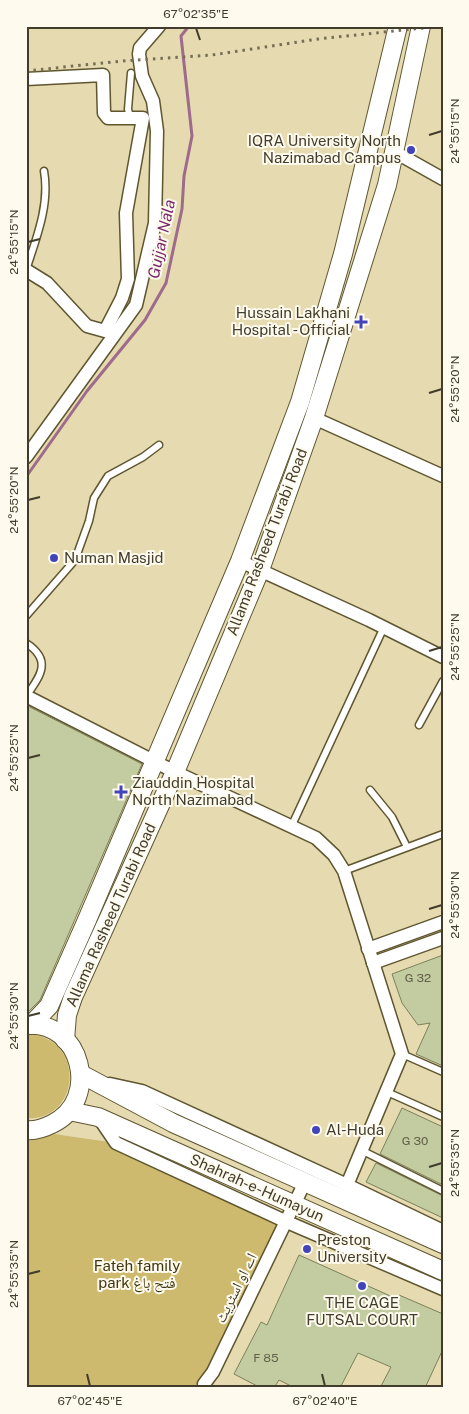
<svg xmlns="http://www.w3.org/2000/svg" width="469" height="1414" viewBox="0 0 469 1414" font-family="'Public Sans','Noto Naskh Arabic',sans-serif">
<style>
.green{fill:#ceba6e}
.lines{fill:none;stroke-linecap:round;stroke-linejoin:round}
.stream{stroke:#9e6b8c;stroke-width:3}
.building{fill:#c3cba0;stroke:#7b815a}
.service-casing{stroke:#5f562f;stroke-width:9}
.minor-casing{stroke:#5f562f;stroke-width:15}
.secondary-casing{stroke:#5f562f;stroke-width:20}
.service{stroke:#fff;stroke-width:6}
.minor{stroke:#fff;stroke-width:12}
.secondary{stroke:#fff;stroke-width:18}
.rail{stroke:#766f56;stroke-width:3;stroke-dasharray:2.5 5;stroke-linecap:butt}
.ticks{fill:none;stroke:#413c2b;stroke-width:2}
.poi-dot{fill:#4245ba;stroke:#fefbee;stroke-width:2}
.labels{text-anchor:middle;stroke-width:4;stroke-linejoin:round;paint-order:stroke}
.number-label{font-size:12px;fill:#626048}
.poi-label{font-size:15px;fill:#413c2b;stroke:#fefbee;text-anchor:start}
.street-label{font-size:15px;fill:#413c2b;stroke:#fefbee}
.park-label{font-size:15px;fill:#413710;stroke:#fefbee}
.water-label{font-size:16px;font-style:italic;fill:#7a266b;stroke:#fefbee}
.neatline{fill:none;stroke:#413c2b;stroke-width:2}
.ticks-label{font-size:12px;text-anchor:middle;fill:#413c2b}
</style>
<rect width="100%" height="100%" fill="#e5dab0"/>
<!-- green -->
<g class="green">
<path d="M26 1034C87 1036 81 1122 26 1118Z"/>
<path d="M47 1133 116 1143 287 1222 204 1384 196 1388H26V1142Z"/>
</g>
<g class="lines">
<!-- stream -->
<path class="stream" d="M26 477 87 391 145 320 166 283 182 209 184 176 192 136 181 36 189 26"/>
</g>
<!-- building -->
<g class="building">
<path d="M26 705 142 764 40 1000 26 1014Z"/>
<path d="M443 955V1066L416 1054 430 1023 418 1025 402 1003 392 974Z"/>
<path d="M402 1108 443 1127V1185L380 1154Z"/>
<path d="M376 1163 443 1196V1218L366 1182Z"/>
<path d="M299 1255 397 1299 399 1295 443 1314V1349L425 1388H380L391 1367 358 1353 340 1388H295L279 1380 274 1388H261L234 1374 261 1322 267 1325Z"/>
</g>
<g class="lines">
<!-- service casing -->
<g class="service-casing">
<g id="service">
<path d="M130 118 128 109 131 73"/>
<path d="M26 270C36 239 50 205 44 171"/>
<path d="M26 616 75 560 89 521 94 498 108 476 143 457 159 445"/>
<path d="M26 643C52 660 41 675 27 695"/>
<path d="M419 725 443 681"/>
<path d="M370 790 392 817 407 847"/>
<path d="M292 825 384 627"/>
<path d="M344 871 443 834"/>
<path d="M402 1054 443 1072"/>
<path d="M387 1092 443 1117"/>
<path d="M363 1151 443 1191"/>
</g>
</g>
<!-- minor casing -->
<g class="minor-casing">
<g id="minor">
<path d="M26 79 103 75 104 113 108 118H143L126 213 128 279 122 298 105 331 87 326 47 283 26 270"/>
<path d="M395 152 443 179"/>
<path d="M314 418 443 476"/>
<path d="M26 457 136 305 155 223 157 131 153 101 142 76 139 54 140 48 159 26"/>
<path d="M240 561 369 620 443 657"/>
<path d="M26 696 175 772 316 838 334 855 344 871 402 1054 347 1185"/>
<path d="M368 949 443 922"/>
<path d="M373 963 443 938"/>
<path d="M110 1084 142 1091 347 1185 443 1231"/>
<path d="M99 1118 116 1143 287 1222 443 1289"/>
<path d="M204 1384 213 1372 305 1182"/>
</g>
</g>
<!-- secondary casing -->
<g class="secondary-casing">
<g id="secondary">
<path d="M26 1025C81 1019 102 1100 52 1124 44 1128 35 1131 26 1130"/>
<path d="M31 1025 49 1006 87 920 240 561 300 402 343 254 398 26"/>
<path d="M65 1040 67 1015 73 997 175 772 260 570 314 418 387 185 421 26"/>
<path d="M81 1074 173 1123 443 1244"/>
<path d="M69 1111 98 1117 443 1271"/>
</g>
</g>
<!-- service -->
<use href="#service" class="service"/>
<!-- minor -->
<use href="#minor" class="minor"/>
<!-- secondary -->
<use href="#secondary" class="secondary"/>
<!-- rail -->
<path class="rail" d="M26 71 122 61 212 55 318 39 442 26"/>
</g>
<!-- ticks -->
<path class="ticks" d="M196 28 200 40M429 135 442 131M28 242 40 239M429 393 442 389M28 500 40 497M429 651 442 647M28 758 40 755M429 909 442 905M28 1016 40 1013M429 1167 442 1163M28 1274 40 1271M87 1374 90 1386M322 1374 325 1386"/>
<!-- markers -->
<g class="poi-dot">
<circle cx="411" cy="150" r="5"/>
<path d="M358.5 314.5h5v5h5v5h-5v5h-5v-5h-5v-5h5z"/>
<circle cx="54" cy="558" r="5"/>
<path d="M118.5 784.5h5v5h5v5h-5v5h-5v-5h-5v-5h5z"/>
<circle cx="316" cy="1130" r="5"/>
<circle cx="307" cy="1249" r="5"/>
<circle cx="362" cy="1286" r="5"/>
</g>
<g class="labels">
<!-- number labels -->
<g class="number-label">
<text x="418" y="982">G 32</text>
<text x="415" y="1145">G 30</text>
<text x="266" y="1362">F 85</text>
</g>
<!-- poi labels -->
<g class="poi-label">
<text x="401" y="146" text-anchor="end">IQRA University North<tspan x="401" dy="17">Nazimabad Campus</tspan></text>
<text x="350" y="318" text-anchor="end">Hussain Lakhani<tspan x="350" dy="17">Hospital - Official</tspan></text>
<text x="64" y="563">Numan Masjid</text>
<text x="132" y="788">Ziauddin Hospital<tspan x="132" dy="17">North Nazimabad</tspan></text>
<text x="326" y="1135">Al-Huda</text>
<text x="317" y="1245">Preston<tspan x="317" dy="17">University</tspan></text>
<text x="362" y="1308" text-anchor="middle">THE CAGE<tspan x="362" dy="17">FUTSAL COURT</tspan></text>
</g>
<!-- street labels -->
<g class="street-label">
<text transform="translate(267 542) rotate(-69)" y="5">Allama Rasheed Turabi Road</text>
<text transform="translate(111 915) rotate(-66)" y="5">Allama Rasheed Turabi Road</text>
<text transform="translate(257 1188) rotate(24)" y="5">Shahrah-e-Humayun</text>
<text transform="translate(236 1288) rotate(-64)" y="5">اے او اسٹریٹ</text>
</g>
<!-- park labels -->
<g class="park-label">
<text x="137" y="1271">Fateh family<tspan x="137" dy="17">park فتح باغ</tspan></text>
</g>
<!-- water labels -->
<g class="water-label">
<text transform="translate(161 239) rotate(-78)" y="6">Gujjar Nala</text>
</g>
</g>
<!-- border -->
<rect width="469" height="1414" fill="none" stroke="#fefbee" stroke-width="55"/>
<rect x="28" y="28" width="414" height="1358" class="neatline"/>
<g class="ticks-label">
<text x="196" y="18">67°02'35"E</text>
<text transform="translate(455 131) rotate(-90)" y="4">24°55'15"N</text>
<text transform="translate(14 242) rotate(-90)" y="4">24°55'15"N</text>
<text transform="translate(455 389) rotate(-90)" y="4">24°55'20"N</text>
<text transform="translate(14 500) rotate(-90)" y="4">24°55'20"N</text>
<text transform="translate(455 647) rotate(-90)" y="4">24°55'25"N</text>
<text transform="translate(14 758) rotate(-90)" y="4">24°55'25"N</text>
<text transform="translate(455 905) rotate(-90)" y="4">24°55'30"N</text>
<text transform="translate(14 1016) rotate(-90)" y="4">24°55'30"N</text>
<text transform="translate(455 1163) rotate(-90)" y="4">24°55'35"N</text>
<text transform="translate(14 1274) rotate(-90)" y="4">24°55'35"N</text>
<text x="90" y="1405">67°02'45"E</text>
<text x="325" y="1405">67°02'40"E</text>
</g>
</svg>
